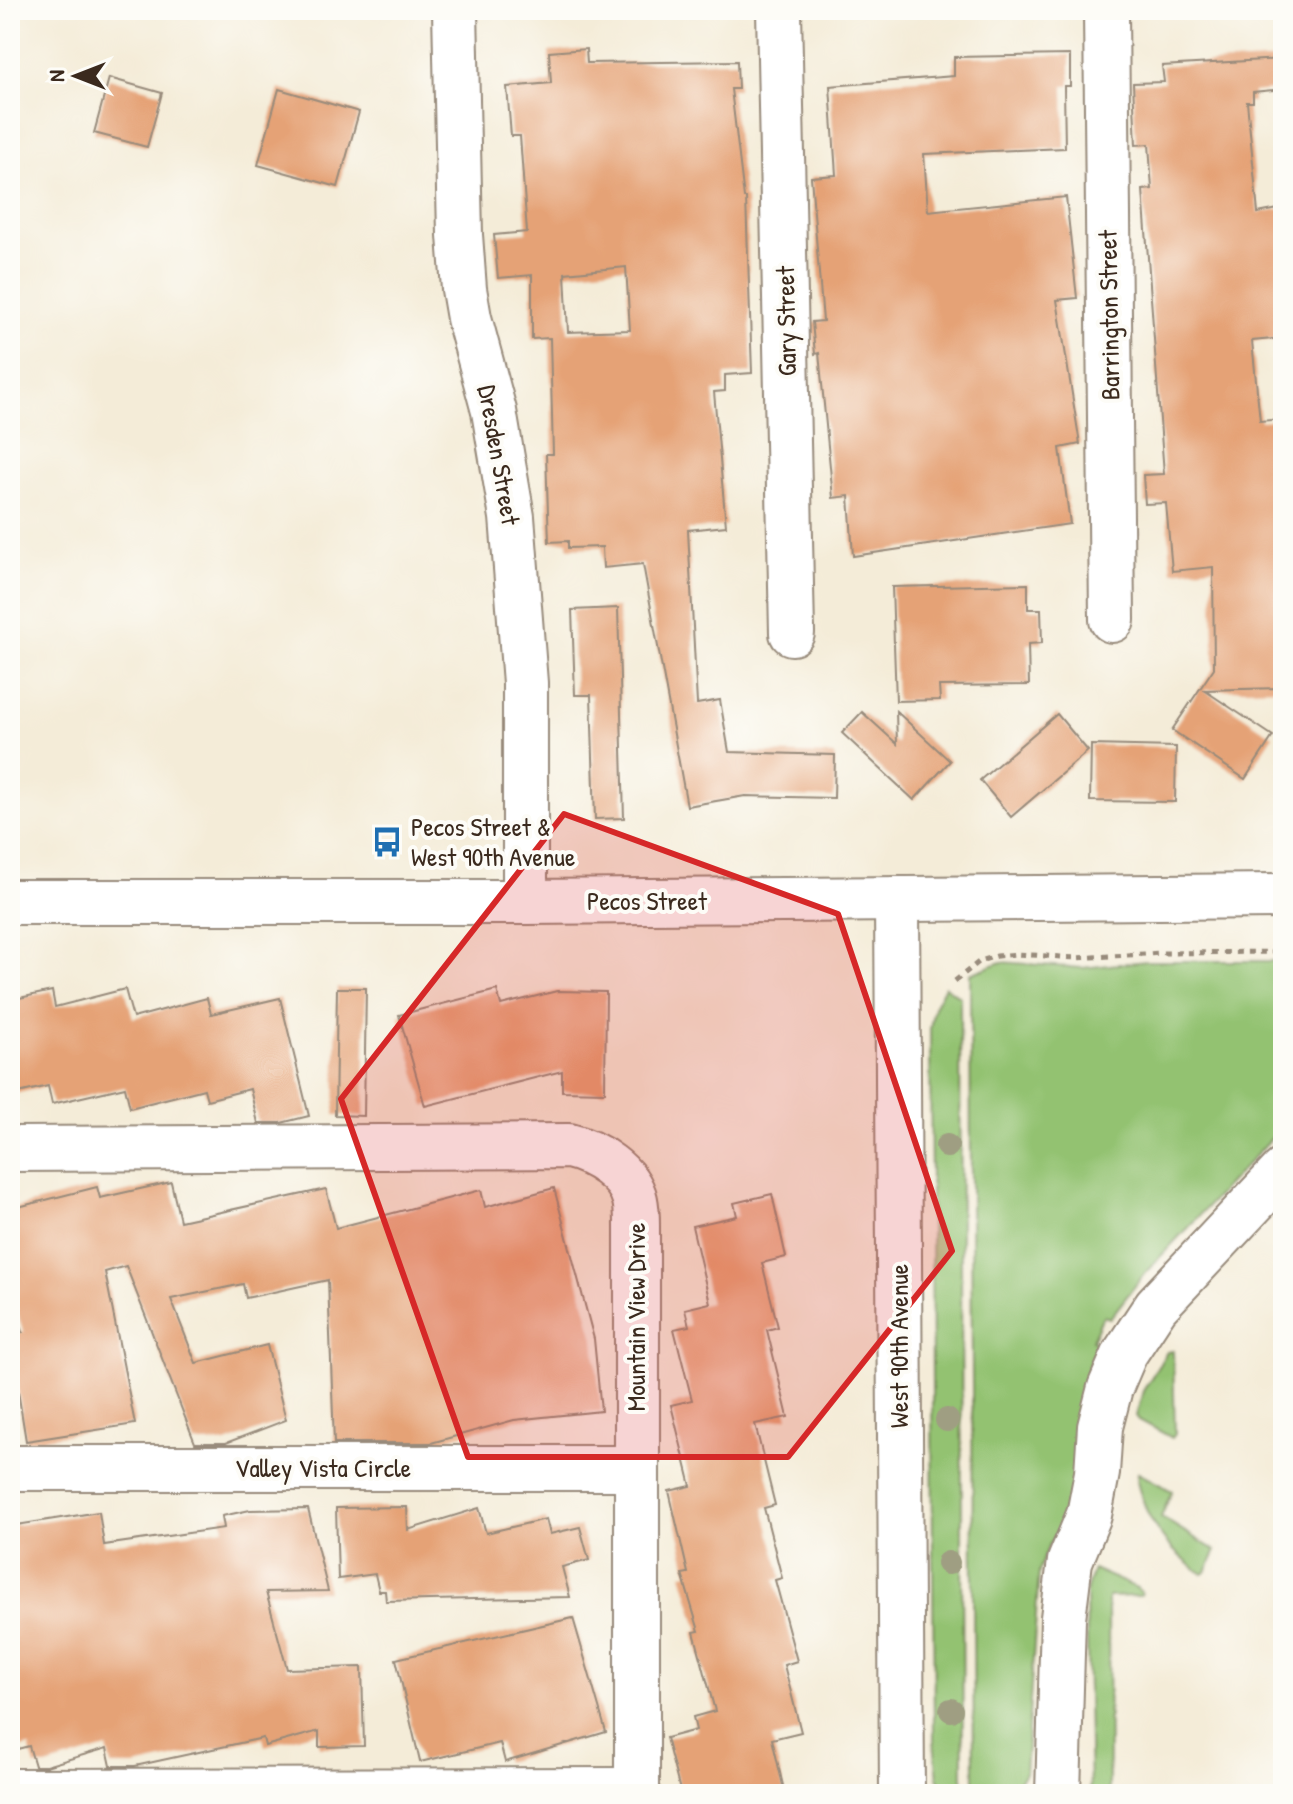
<svg xmlns="http://www.w3.org/2000/svg" width="1293" height="1804" viewBox="0 0 1293 1804" font-family="'Patrick Hand',sans-serif">
<style>
.green{fill:#93c271;stroke:#677648;stroke-width:2}
.building{fill:#e5a276;fill-rule:evenodd}
.lines{fill:none;stroke-linecap:round;stroke-linejoin:round}
.minor-casing{stroke:#988b7b;stroke-width:48}
.major-casing{stroke:#988b7b;stroke-width:48}
.path{stroke:#988b7b;stroke-width:5;stroke-dasharray:6 6;stroke-linecap:butt}
.minor{stroke:#fff;stroke-width:44}
.major{stroke:#fff;stroke-width:44}
.tree{fill:#9f9e82}
.marked{fill:#d62828;fill-opacity:0.2;stroke:#d62828;stroke-width:6;stroke-linejoin:round}
.labels{text-anchor:middle;stroke-width:8;stroke-linejoin:round;paint-order:stroke}
.street-label{font-size:26px;fill:#3b2a1e;stroke:#fdfcf7}
.poi-label{font-size:26px;fill:#3b2a1e;stroke:#fdfcf7;text-anchor:start}
</style>
<rect width="100%" height="100%" fill="#fdfcf7"/>
<filter id="ink" filterUnits="userSpaceOnUse"><feTurbulence type="fractalNoise" baseFrequency=".0125" numOctaves="2"/><feDisplacementMap in="SourceGraphic" scale="16" xChannelSelector="R" yChannelSelector="G"/><feConvolveMatrix kernelMatrix="1 2 1 2 8 2 1 2 1" color-interpolation-filters="sRGB"/></filter>
<filter id="wash" filterUnits="userSpaceOnUse"><feTurbulence type="fractalNoise" baseFrequency=".006" numOctaves="4" result="noise"/><feDisplacementMap in="SourceGraphic" scale="32" xChannelSelector="R" yChannelSelector="G"/><feGaussianBlur stdDeviation="1.8" result="paint"/><feColorMatrix in="noise" values="0 0 0 0 0 0 0 0 0 0 0 0 0 0 0 0 0 1.4 0 .05"/><feComposite in="paint" operator="in"/></filter>
<g filter="url(#wash)">
<rect width="100%" height="100%" fill="#f4ecd8"/>
<!-- green -->
<g class="green">
<path d="M1146 961H1283V1126L1145 1273 1110 1318 1103 1316 1092 1340 1097 1343 1089 1364 1079 1408 1080 1464 1072 1510 1048 1547 1039 1572 1025 1773C1012 1795 997 1794 974 1794L970 974 1001 962 1082 968Z"/>
<path d="M945 986 960 997 963 1794 951 1793 938 1778 934 1743 930 1029 934 1007Z"/>
<path d="M1173 1351 1175 1434 1172 1438 1139 1420 1136 1416 1143 1391 1167 1352Z"/>
<path d="M1138 1473 1172 1491 1161 1517 1216 1551 1206 1572 1203 1574C1174 1555 1152 1531 1142 1498 1139 1490 1136 1482 1138 1473Z"/>
<path d="M1093 1569 1137 1588 1141 1593 1139 1596 1108 1597 1109 1794H1090L1086 1592Z"/>
</g>
<g id="blocks">
<!-- building -->
<g class="building">
<path d="M586 49 587 63 737 61 738 89H731L744 198H746L752 373 725 375V391L714 392 726 526 688 530 697 704 720 700 729 752 835 755 834 798 745 796 687 806 643 564 603 568 602 547 568 548V541L549 542 546 454H553L550 338 532 339V275L498 278 494 235 527 232 520 136H511L507 87 551 83 549 52ZM626 267 630 330 568 332 565 273Z"/>
<path d="M1070 55V86H1064L1065 148 924 154 928 211 1066 197 1077 298 1057 300 1080 444 1060 448 1070 524 853 556 849 496 833 498 819 353 815 354 812 322 823 321 811 177 836 175 830 86 954 76V57Z"/>
<path d="M1283 59V89L1253 92V102H1247L1258 213 1283 208V338L1252 341 1260 421 1283 419V688L1204 690 1273 736 1245 779 1172 730 1214 668 1213 567 1172 571 1166 503 1145 504 1143 475 1164 474 1143 190 1152 189 1149 144 1136 145 1133 83 1164 82 1162 66Z"/>
<path d="M109 78 162 93 147 147 94 133Z"/>
<path d="M279 89 359 112 338 187 258 165Z"/>
<path d="M1028 584V609H1041L1042 643 1028 644 1029 685 939 686 940 700 896 701 892 587Z"/>
<path d="M618 608 624 818 595 819 591 695H575L572 610Z"/>
<path d="M896 711 950 761 914 800 842 733 862 712 897 744Z"/>
<path d="M1057 714 1088 751 1011 817 980 780Z"/>
<path d="M1091 745 1176 747 1175 802 1090 801Z"/>
<path d="M337 988H366L364 1116 335 1115Z"/>
<path d="M125 989 133 1018 207 998 211 1014 280 998 309 1116 281 1123H258L250 1089 207 1100 204 1089 130 1108 125 1087 52 1104 48 1086 10 1095V1000L52 991 55 1007Z"/>
<path d="M497 990 501 1005 557 991 606 992 605 1092 562 1091V1071L425 1106 399 1015Z"/>
<path d="M171 1182 180 1221 326 1189 336 1228 481 1190 485 1207 554 1188 594 1339 601 1411 514 1420 431 1443H334L328 1280 246 1298 243 1284 171 1299 196 1363 267 1345 286 1420 226 1443H195L126 1266 105 1272 135 1424 26 1441 10 1341V1334L23 1332 10 1288V1209L97 1187 100 1198Z"/>
<path d="M772 1194 786 1257 762 1263 778 1327 767 1330 788 1417 755 1424 775 1505 764 1508 782 1578 775 1580 797 1661 784 1665 801 1732 772 1739 785 1794H681L666 1738 696 1730 693 1717 715 1711 694 1632 699 1631 682 1574 688 1573 669 1491 691 1486 671 1405 692 1400 674 1329 689 1326 685 1309 710 1303 692 1226 737 1216 734 1203Z"/>
<path d="M407 1507 408 1530 479 1508 486 1533 546 1519 550 1534 580 1527 589 1560 562 1567 570 1597 386 1601 385 1591H379L375 1574 338 1579 336 1508Z"/>
<path d="M308 1509 328 1591 266 1592 287 1669 362 1667 364 1746 319 1747V1731L265 1746 263 1738 135 1766H111L107 1748 46 1766H35L29 1746 10 1751V1526L99 1512 104 1545 224 1528 222 1516 250 1510Z"/>
<path d="M573 1618 606 1732 505 1762 500 1743 420 1762 396 1659Z"/>
</g>
</g>
</g>
<g filter="url(#ink)">
<use href="#blocks" fill-opacity="0" stroke="#988b7b" stroke-width="2"/>
<g class="lines">
<!-- minor casing -->
<g class="minor-casing">
<g id="minor">
<path d="M455 10 460 235 464 289 469 318 494 411 512 517 525 683V902"/>
<path d="M779 10 792 633"/>
<path d="M1106 10 1112 620"/>
<path d="M897 899 902 1794"/>
<path d="M10 1149 569 1146C595 1152 629 1173 635 1200 637 1209 637 1218 637 1226V1794"/>
<path d="M10 1468H635"/>
<path d="M10 1791 637 1790"/>
<path d="M1058 1794 1063 1618 1070 1561 1089 1515 1097 1473 1100 1427 1110 1388 1125 1353 1156 1306 1283 1171"/>
</g>
</g>
<!-- major casing -->
<g class="major-casing">
<path id="major" d="M10 902H525L1283 896"/>
</g>
<!-- path -->
<path class="path" d="M955 981 980 961 997 956 1017 954 1076 958 1162 953 1283 952"/>
<!-- minor -->
<use href="#minor" class="minor"/>
<!-- major -->
<use href="#major" class="major"/>
</g>
<!-- trees -->
<g class="tree">
<circle cx="947" cy="1146" r="12"/>
<circle cx="947" cy="1420" r="12"/>
<circle cx="948" cy="1563" r="12"/>
<circle cx="951" cy="1710" r="12"/>
</g>
</g>
<!-- marked area -->
<path class="marked" d="M564 814 838 914 952 1251 788 1457H468L341 1099Z"/>
<!-- icons -->
<defs>
<g id="bus-bare" transform="scale(2.4)"><path d="M-5-6H5V4H4V6H2V4H-2V6H-4V4H-5ZM-3.5-4V0h7V-4ZM-3.5 1.2v1.5H-2V1.2ZM2 1.2v1.5H3.5V1.2Z" fill="#1f6fb2" stroke="#fdfcf7" stroke-width="2.5" paint-order="stroke"/></g>
</defs>
<g fill-rule="evenodd">
<use href="#bus-bare" x="387" y="842"/>
</g>
<g class="labels">
<!-- street labels -->
<g class="street-label">
<text transform="translate(1109 315) rotate(-91)" y="9">Barrington Street</text>
<text transform="translate(786 321) rotate(-91)" y="9">Gary Street</text>
<text transform="translate(499 455) rotate(80)" y="9">Dresden Street</text>
<text x="647" y="910">Pecos Street</text>
<text transform="translate(636 1317) rotate(-90)" y="9">Mountain View Drive</text>
<text transform="translate(899 1346) rotate(-90)" y="9">West 90th Avenue</text>
<text x="323" y="1477">Valley Vista Circle</text>
</g>
<!-- poi labels -->
<g class="poi-label">
<text x="411" y="836">Pecos Street &amp;<tspan x="411" dy="30">West 90th Avenue</tspan></text>
</g>
</g>
<!-- margin -->
<rect width="1293" height="1804" fill="none" stroke="#fdfcf7" stroke-width="40"/>
<!-- north arrow -->
<g transform="translate(76 76) rotate(270)" stroke="#fdfcf7" stroke-width="6" paint-order="stroke">
<path d="M0-6L14 30L0 20L-14 30Z" fill="#3b2a1e"/>
<text y="-12" font-size="22" font-weight="bold" text-anchor="middle" fill="#3b2a1e">N</text>
</g>
</svg>
